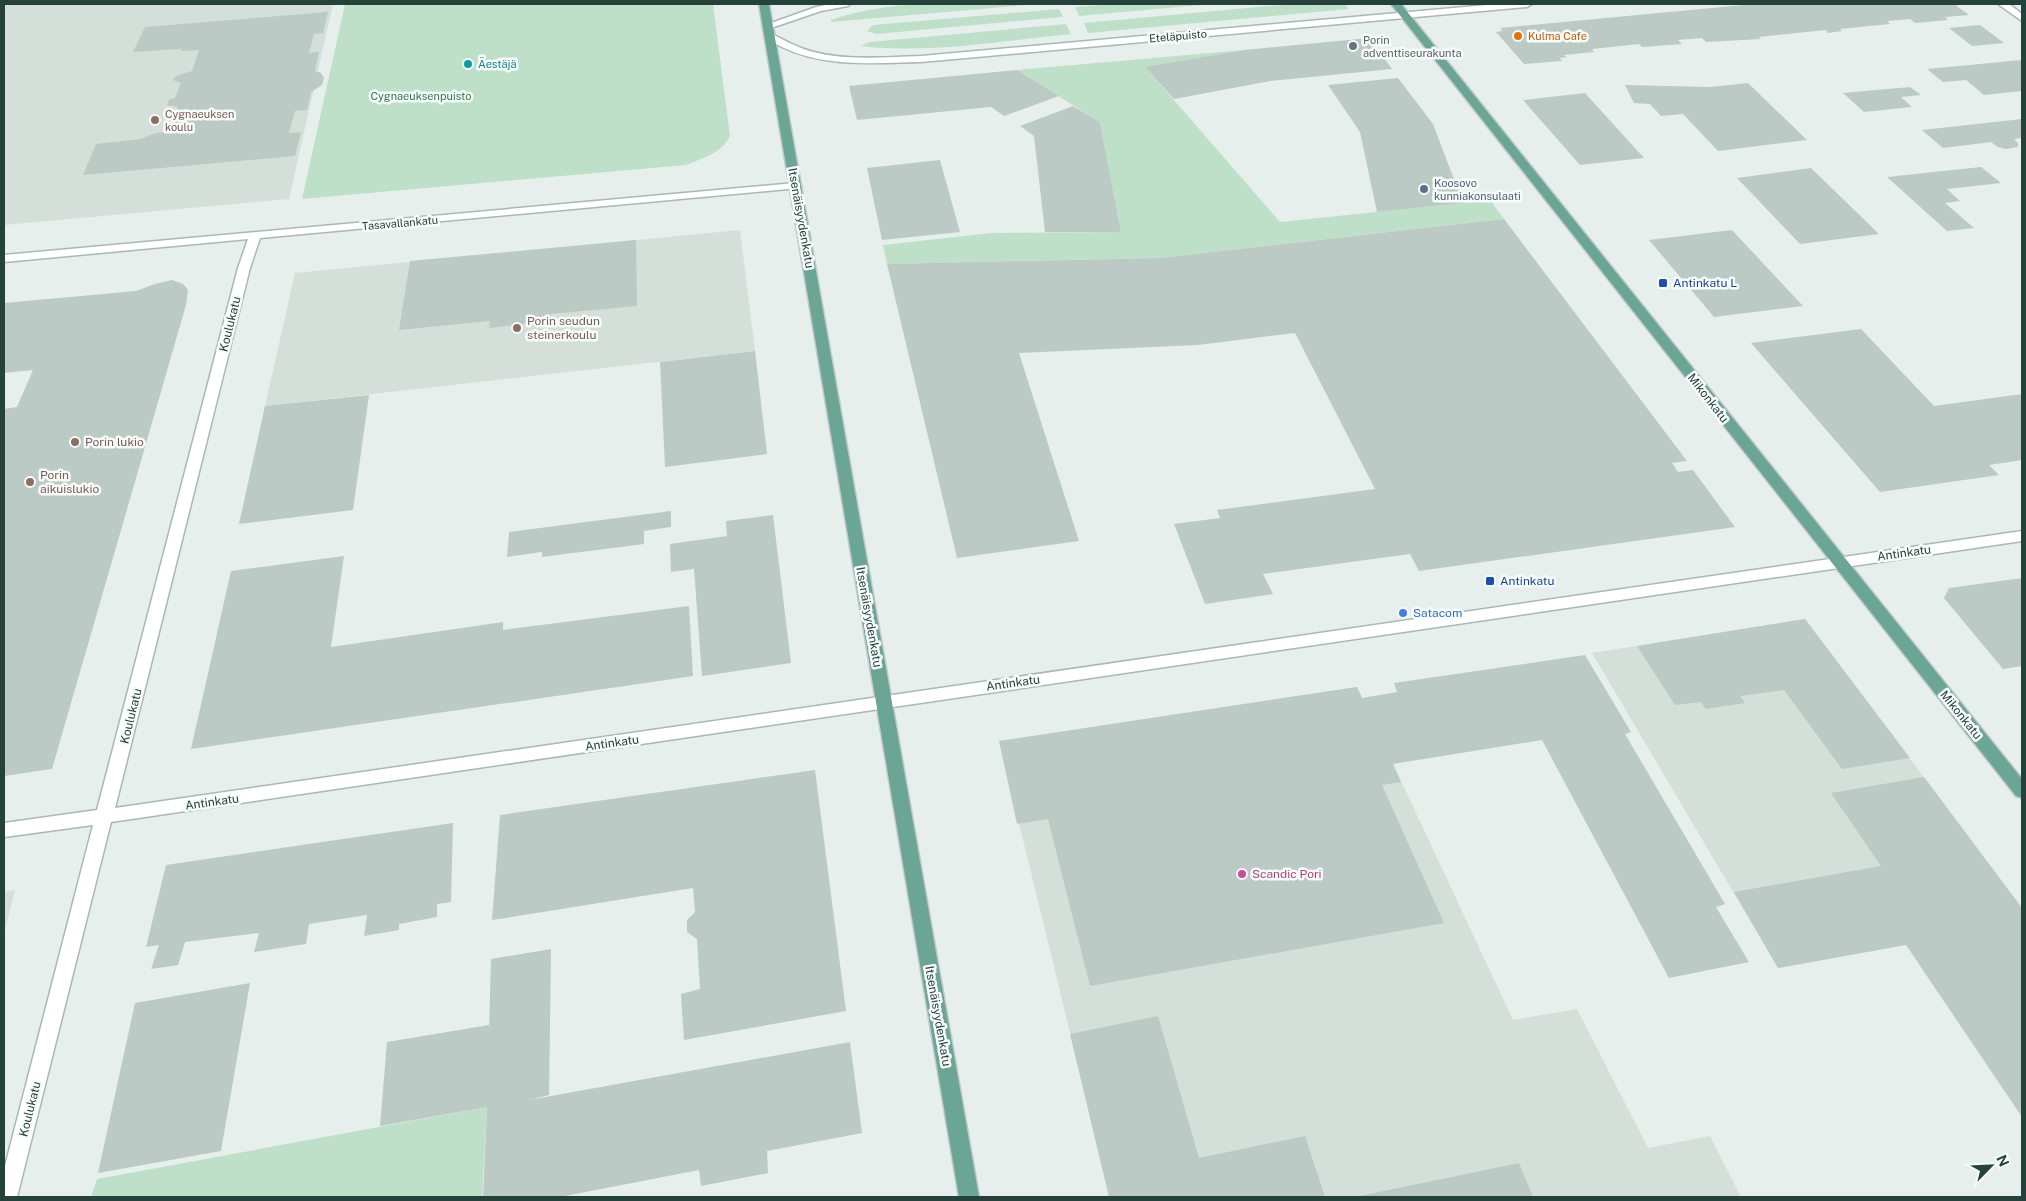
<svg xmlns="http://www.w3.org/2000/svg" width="2026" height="1201" viewBox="0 0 2026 1201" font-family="'Public Sans',sans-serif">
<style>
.built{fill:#d4dfda}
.green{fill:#bfe0c8}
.building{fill:#bbcac4}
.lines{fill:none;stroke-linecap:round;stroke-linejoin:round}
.minor-casing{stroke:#a8b8b2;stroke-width:3}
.major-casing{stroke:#c2cac8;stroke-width:3}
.minor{fill:#fff;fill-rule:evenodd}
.major{fill:#6aa596;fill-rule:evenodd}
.food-dot{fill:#e8710a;stroke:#f7fbf9;stroke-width:2}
.worship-dot{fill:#6b7280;stroke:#f7fbf9;stroke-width:2}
.culture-dot{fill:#0f9aa8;stroke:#f7fbf9;stroke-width:2}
.education-dot{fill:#8d6e63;stroke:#f7fbf9;stroke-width:2}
.service-dot{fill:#5c6f8a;stroke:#f7fbf9;stroke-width:2}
.transit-dot{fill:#1a4fb4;stroke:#f7fbf9;stroke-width:2}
.shop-dot{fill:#3f7fe0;stroke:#f7fbf9;stroke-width:2}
.hotel-dot{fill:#d1479c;stroke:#f7fbf9;stroke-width:2}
.labels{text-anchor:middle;stroke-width:5;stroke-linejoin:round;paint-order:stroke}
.far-street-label{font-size:11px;fill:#24423a;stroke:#f7fbf9}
.far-food-label{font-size:11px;fill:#c56008;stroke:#f7fbf9;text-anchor:start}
.far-worship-label{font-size:11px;fill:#5b616d;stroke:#f7fbf9;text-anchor:start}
.far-culture-label{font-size:11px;fill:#0d838f;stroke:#f7fbf9;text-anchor:start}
.far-park-label{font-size:11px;fill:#2d7a4b;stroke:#f7fbf9}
.far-education-label{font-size:11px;fill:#785e54;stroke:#f7fbf9;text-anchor:start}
.far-service-label{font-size:11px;fill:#4e5e75;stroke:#f7fbf9;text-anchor:start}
.street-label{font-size:12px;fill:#24423a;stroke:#f7fbf9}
.transit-label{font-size:12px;fill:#164399;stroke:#f7fbf9;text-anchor:start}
.education-label{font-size:12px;fill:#785e54;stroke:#f7fbf9;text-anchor:start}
.shop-label{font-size:12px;fill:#366cbe;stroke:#f7fbf9;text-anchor:start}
.hotel-label{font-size:12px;fill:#b23c85;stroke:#f7fbf9;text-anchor:start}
</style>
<rect width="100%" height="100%" fill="#e6efeb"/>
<!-- built -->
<g class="built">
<path d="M4 4H333L289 199 4 225Z"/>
<path d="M740 230 755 351 265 406 295 273Z"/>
<path d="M1805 619 2022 908V924L1778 968 1592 653Z"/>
<path d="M1357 687 1513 1020 1577 1009 1648 1148 1710 1136 1741 1197H1110L999 741Z"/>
<path d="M15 890 4 934V892Z"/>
</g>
<!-- green -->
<g class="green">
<path d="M345 4H713L730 136C721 154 703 158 686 165L302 199Z"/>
<path d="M921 4H1037L831 22V20C861 9 891 6 921 4Z"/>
<path d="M1114 4H1212L1079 16 1075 7Z"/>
<path d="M1292 4H1345L1349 9 1088 33 1084 23Z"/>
<path d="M1059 9 1063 17 876 34 867 31 873 25Z"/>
<path d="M1066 24 1071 34C1001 41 930 54 861 46L870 42Z"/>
<path d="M1244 50 1146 68 1280 222 1490 200 1504 219 1160 258 887 264 883 245 991 233 1121 232 1100 122 1017 70Z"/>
<path d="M487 1107 482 1197H91L97 1179Z"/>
</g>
<!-- building -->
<g class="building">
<path d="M1754 4H1954L1969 15 1945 17 1948 20 1915 23 1910 19 1887 21 1890 24 1840 29 1842 31 1828 33 1826 30 1759 37 1761 39 1706 42 1702 38 1678 40 1682 44 1642 47 1639 44 1592 49 1594 52 1564 55 1567 57 1560 58 1562 61 1524 64 1496 32 1503 31 1500 28Z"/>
<path d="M328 12 323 33 314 34 309 53 319 52 315 71 321 73 324 78 322 85 311 92 307 110 295 111 289 133 301 132 295 156 83 175 96 144 141 139 152 134 169 131 178 107 167 105 169 100 175 98 181 83 173 80 176 76 192 71 199 50 183 51 180 49 133 52 145 27Z"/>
<path d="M1980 25 2004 43 1972 46 1949 28Z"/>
<path d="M1369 38 1392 69 1270 81 1174 99 1145 67 1244 50Z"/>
<path d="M2022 60V91L1984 95 1966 80 1943 82 1927 69Z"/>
<path d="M1017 70 1059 96 1004 116 991 107 857 120 849 86Z"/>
<path d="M1398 78 1433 124 1463 203 1377 212 1360 132 1328 85Z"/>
<path d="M1748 83 1807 140 1718 151 1683 114 1661 116 1650 104 1634 103 1625 85 1710 87Z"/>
<path d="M1910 87 1921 95 1901 97 1912 107 1864 112 1843 93Z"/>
<path d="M1585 93 1644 158 1580 165 1523 100Z"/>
<path d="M1073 106 1100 122 1121 232H1045L1034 136 1020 126Z"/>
<path d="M2022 119V138L2014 139 2018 143V147L2006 149 1998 147 1991 142 1943 148 1922 130Z"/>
<path d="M940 160 960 232 882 240 867 168Z"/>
<path d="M1981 167 2001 183 1947 189 1960 201 1945 203 1974 228 1947 231 1887 177Z"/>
<path d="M1811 168 1879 234 1800 244 1737 178Z"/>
<path d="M1504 219 1687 461 1672 463 1678 472 1693 470 1735 527 1419 571 1410 554 1263 574 1273 594 1205 604 1174 524 1220 518 1217 510 1375 489 1295 333 1198 345 1019 353 1079 541 957 558 887 264 1160 258Z"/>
<path d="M1732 230 1803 306 1714 317 1649 240Z"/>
<path d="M636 240 637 306 551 314 550 321 489 328 490 321 399 330 410 261Z"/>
<path d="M172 280 183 284 188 290 186 305 52 769 4 776V409L17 407 33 370 4 373V303L136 291 155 284Z"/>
<path d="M1861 329 1934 406 2022 394V460L1989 465 1999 475 1880 492 1751 343Z"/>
<path d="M755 351 767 454 665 467 660 362Z"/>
<path d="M369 395 353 510 239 524 265 406Z"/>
<path d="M671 511V527L644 531V544L542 557V552L507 557 509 532Z"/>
<path d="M773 515 791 663 702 676 694 569 671 572 670 544 727 536 726 521Z"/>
<path d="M344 556 331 647 503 622V630L689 606 693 676 191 749 231 571Z"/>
<path d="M2022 578V666L2003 669 1944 598 1949 588Z"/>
<path d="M1805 619 1910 758 1842 769 1784 690 1740 696 1745 703 1706 709 1701 702 1675 705 1637 646Z"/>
<path d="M1585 655 1631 732 1625 734 1725 904 1716 907 1749 962 1669 978 1542 740 1393 764 1401 782 1382 785 1444 923 1090 986 1048 819 1017 824 999 741 1357 687 1362 698 1397 692 1394 683Z"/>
<path d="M815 770 846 1011 684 1040 681 994 700 989 697 939 687 932V920L695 912 693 888 492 920 500 815Z"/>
<path d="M1924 777 2022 908V1117L1906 945 1778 968 1734 892 1881 866 1831 793Z"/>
<path d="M453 823 451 902 437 904V917L399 924V930L364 936 367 915 309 924 306 944 254 952 259 933 185 942 178 965 151 969 159 945 146 947 166 865Z"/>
<path d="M551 949 549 1095 529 1100 850 1042 862 1133 767 1151 768 1173 701 1186 699 1170 560 1197H483L487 1107 380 1126 387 1042 489 1025V1034L491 959Z"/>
<path d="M250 983 221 1151 98 1173 135 1003Z"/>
<path d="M1158 1016 1199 1158 1305 1136 1325 1197H1109L1070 1034Z"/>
<path d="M1519 1163 1533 1197H1360V1196Z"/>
</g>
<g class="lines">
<!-- minor casing -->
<g class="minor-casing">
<g id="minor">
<path d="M831 4H850L848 6 821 11 771 28 768 29 763 26 816 7Z"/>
<path d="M1498 4H1532L1527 7 921 62C874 63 823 68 780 46 775 43 768 40 764 36L769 33 772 34C782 39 791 44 801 48 838 62 882 57 921 56Z"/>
<path d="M1998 4H2009L2022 14V21Z"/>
<path d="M795 183 801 186 799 188 260 238 250 268 115 808 2022 531V541L111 822 17 1197H4V1170L93 825 4 837V823L97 810 238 268 248 239 4 262V255Z"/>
</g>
</g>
<!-- major casing -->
<g class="major-casing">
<g id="major">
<path d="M759 4H769L979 1197H959Z"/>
<path d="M1391 4H1401L2022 779V798L2016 796Z"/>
</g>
</g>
<!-- minor -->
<use href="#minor" class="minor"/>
<!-- major -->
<use href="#major" class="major"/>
</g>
<!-- markers -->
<circle class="food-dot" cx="1518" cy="36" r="5"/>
<circle class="worship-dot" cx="1353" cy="46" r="5"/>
<circle class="culture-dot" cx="468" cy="64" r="5"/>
<g class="education-dot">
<circle cx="155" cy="120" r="5"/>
<circle cx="517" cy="328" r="5"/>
<circle cx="75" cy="442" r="5"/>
<circle cx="30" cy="482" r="5"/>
</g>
<circle class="service-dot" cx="1424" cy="189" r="5"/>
<g class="transit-dot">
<rect x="1658" y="278" width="10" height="10" rx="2.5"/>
<rect x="1485" y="576" width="10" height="10" rx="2.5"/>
</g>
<circle class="shop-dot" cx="1403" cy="613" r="5"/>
<circle class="hotel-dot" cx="1242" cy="874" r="5"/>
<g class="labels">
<!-- far-street labels -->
<g class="far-street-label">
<text transform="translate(1178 36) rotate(-5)" y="4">Eteläpuisto</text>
<text transform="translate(400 223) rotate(-5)" y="4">Tasavallankatu</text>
</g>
<!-- far-food labels -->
<g class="far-food-label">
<text x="1528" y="40">Kulma Cafe</text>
</g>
<!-- far-worship labels -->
<g class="far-worship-label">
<text x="1363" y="44">Porin<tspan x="1363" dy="13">adventtiseurakunta</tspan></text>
</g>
<!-- far-culture labels -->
<g class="far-culture-label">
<text x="478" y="68">Äestäjä</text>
</g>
<!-- far-park labels -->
<g class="far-park-label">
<text x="421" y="100">Cygnaeuksenpuisto</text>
</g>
<!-- far-education labels -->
<g class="far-education-label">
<text x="165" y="118">Cygnaeuksen<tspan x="165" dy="13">koulu</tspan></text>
</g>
<!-- far-service labels -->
<g class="far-service-label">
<text x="1434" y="187">Koosovo<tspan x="1434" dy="13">kunniakonsulaati</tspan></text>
</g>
<!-- street labels -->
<g class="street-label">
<text transform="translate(801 218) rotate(80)" y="4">Itsenäisyydenkatu</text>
<text transform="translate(230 324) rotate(-76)" y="4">Koulukatu</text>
<text transform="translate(1708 398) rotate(52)" y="4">Mikonkatu</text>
<text transform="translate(1904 553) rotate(-8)" y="4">Antinkatu</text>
<text transform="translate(869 617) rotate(80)" y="4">Itsenäisyydenkatu</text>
<text transform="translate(1013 683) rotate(-8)" y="4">Antinkatu</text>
<text transform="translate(1961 715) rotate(51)" y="4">Mikonkatu</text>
<text transform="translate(131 716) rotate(-76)" y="4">Koulukatu</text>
<text transform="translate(612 743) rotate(-8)" y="4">Antinkatu</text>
<text transform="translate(212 802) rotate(-8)" y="4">Antinkatu</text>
<text transform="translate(938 1016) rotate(80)" y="4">Itsenäisyydenkatu</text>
<text transform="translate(30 1109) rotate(-76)" y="4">Koulukatu</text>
</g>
<!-- transit labels -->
<g class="transit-label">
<text x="1673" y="287">Antinkatu L</text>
<text x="1500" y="585">Antinkatu</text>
</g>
<!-- education labels -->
<g class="education-label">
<text x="527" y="325">Porin seudun<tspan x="527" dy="14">steinerkoulu</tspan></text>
<text x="85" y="446">Porin lukio</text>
<text x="40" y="479">Porin<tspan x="40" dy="14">aikuislukio</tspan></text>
</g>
<!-- shop labels -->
<g class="shop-label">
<text x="1413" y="617">Satacom</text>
</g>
<!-- hotel labels -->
<g class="hotel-label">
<text x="1252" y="878">Scandic Pori</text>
</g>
</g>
<!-- border -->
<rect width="2026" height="1201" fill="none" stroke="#24423a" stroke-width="10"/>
<!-- north arrow -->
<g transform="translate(1991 1166) rotate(66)" stroke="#f7fbf9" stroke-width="4" paint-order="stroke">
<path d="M0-4L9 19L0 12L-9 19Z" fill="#24423a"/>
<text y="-8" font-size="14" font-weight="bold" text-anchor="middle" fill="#24423a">N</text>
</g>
</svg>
